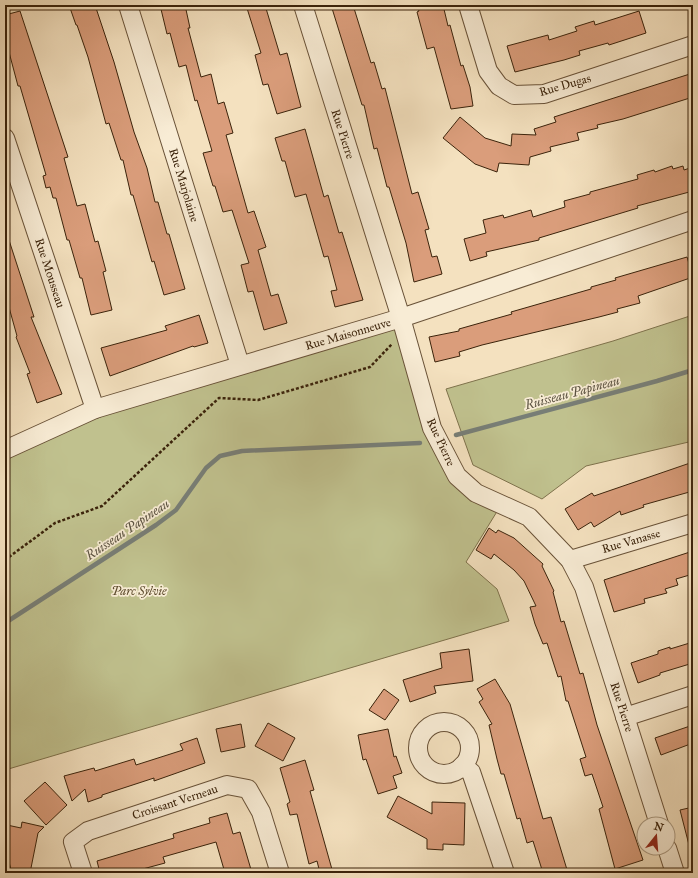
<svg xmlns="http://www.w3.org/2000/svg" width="698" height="878" viewBox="0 0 698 878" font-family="'IM FELL Great Primer',serif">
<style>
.green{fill:#c0c18e;stroke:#7e724c}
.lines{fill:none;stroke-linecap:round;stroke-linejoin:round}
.stream{stroke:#787e76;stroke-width:4.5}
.building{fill:#da9d7b;stroke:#3b230b}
.minor-casing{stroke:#695238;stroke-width:20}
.path{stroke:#3b230b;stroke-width:2.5;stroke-dasharray:3 2;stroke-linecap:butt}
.minor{stroke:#f8ecd5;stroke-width:18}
.labels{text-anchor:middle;stroke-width:3.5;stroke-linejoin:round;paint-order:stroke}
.street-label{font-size:12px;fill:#3b230b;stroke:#f8ecd5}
.park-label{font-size:12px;font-style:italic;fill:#5c4a2c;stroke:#f8ecd5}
.water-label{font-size:13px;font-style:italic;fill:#5a5140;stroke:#f8ecd5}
</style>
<rect width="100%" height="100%" fill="#f4e1bf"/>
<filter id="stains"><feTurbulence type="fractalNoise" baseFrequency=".005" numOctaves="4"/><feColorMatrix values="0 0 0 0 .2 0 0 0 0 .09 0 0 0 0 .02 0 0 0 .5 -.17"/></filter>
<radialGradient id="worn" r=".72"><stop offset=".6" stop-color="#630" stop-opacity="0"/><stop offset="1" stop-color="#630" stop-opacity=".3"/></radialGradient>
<!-- green -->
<g class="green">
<path d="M693 315V441L586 466 542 499 473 465 446 389 613 341Z"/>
<path d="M401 318 457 476 501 505 466 562 497 589 509 621 5 770V450L95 409Z"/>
</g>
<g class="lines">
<!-- stream -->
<g class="stream">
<path d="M456 435 657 381 693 370"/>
<path d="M5 623 156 525 176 510 206 468 220 456 242 451 420 443"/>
</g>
</g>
<!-- building -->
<g class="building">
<path d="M69 5H95L114 62 134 132 147 168 155 202H158L167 234H169L185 289 164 295 154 261 152 262 133 195H131L123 160H121L109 123 106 124 88 57 77 25H76Z"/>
<path d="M160 5H185L190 28H188L201 77 211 74 218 104 224 102 233 133 226 135 248 213 254 211 266 247 258 250 271 296 278 294 287 323 264 330 253 291 248 292 241 265 249 263 232 210 223 212 215 186H213L203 153 212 151 197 100 195 101 186 65 179 67 170 33 167 34Z"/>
<path d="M246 5H265L280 55 287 53 301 107 277 114 268 84 263 85 255 55 261 53Z"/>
<path d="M331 5H353L371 63 374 62 382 89 385 88 412 194 418 192 429 229 425 230 432 257 437 256 442 274 414 282 406 243 389 187H387L377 148 374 149 364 105H362Z"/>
<path d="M417 5H443L448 26 450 25 461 66 463 65 470 87 473 106 451 109 434 47 427 49 417 12 419 11Z"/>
<path d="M20 11 68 157 64 158 77 206 85 204 95 242 98 241 106 271 103 272 112 310 91 315 82 278H80L69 240H67L56 198H53L50 187 46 188 43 176 46 175 20 86H18L5 37V15Z"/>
<path d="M639 11 646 33 609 45 608 43 579 51 580 55 564 60 515 72 507 46 548 35 549 40 577 31 575 27 594 21 595 25Z"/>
<path d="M693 73V97L623 119 597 125 598 128 577 133 579 140 550 147 551 151 530 157 529 165 499 163 497 172 475 164 443 138 460 117 485 138 511 146 512 134 536 135 534 129 556 122 554 117Z"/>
<path d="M305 129 324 197 328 195 339 233 342 232 363 300 335 307 331 291 337 290 328 256 324 257 306 194 295 197 285 161H282L275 138Z"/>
<path d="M672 166 673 169 683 166 684 170 693 167V191L637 206 638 208 539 238V240L486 252 487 256 470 261 464 239 486 233 483 220 503 215 504 218 531 210 533 217 565 207 564 201 590 194V192L638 179 637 175 654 170 655 172Z"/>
<path d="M7 234 34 317H31L62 394 37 403 27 374 30 373 16 337 17 336 5 293V235Z"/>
<path d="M687 257 693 277 638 296 640 303 617 309 618 312 599 317 482 345 459 352 460 356 435 362 429 337 459 331V329L512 314 511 312 591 289V287L616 280 615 278Z"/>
<path d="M199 315 208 343 194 347 193 346 110 376 101 348 167 330 165 326Z"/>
<path d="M693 462V491L643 505 644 507 621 515 620 511 594 527 591 522 578 530 565 509 592 493 594 496Z"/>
<path d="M489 528 496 533 498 530 514 538 543 564 542 566 554 591 553 592 561 622 564 621 580 674 583 673 597 725 643 860 615 869 599 809 603 807 592 774 585 776 580 759 586 757 568 701H566L561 676 558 677 547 643 543 644 535 624 530 607 536 606 524 581 514 570 494 554 491 559 476 550Z"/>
<path d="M693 551V574L676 579 678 585 665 589 667 593 644 599 645 603 614 612 604 580Z"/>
<path d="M693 642V663L660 673V675L638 683 631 663 658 654V651L670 647V649Z"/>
<path d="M469 649 473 681 434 686 436 693 410 702 403 680 442 668 440 653Z"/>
<path d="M495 679 510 704 543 819 551 817 568 873H543L533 841 527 843 520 818 517 819 504 774H501L497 759 489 725 492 724 479 702 483 699 477 689Z"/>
<path d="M384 689 399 700 385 720 369 710Z"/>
<path d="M268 723 295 738 283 761 255 746Z"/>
<path d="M241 724 245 747 221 752 216 729Z"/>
<path d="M693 725V743L661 755 655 738Z"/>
<path d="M388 729 394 757 396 756 402 773 393 776 397 788 378 794 366 759 363 760 358 735Z"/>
<path d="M197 738 205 763 154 781V778L102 795V797L88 802 85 789 72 801 64 776 94 768 95 771 134 759 136 765 183 750 180 744Z"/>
<path d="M305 760 314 790 310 791 333 873H320L317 861 309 864 297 814 290 815 287 804 290 802 280 768Z"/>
<path d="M45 782 67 805 46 825 24 801Z"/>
<path d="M398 796 432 814V802L465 803 464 845 443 844V850L427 849V839L387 817Z"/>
<path d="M693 807V845H689L680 810Z"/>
<path d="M227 813 233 834 240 832 252 873H225L216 842 163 857 165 863 128 873H100L97 861 174 838 173 834 210 823 209 818Z"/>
<path d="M22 822 44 827 38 833 30 873H12L7 855H5L7 825 21 828Z"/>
</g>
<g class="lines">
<!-- minor casing -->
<g class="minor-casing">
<g id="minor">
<path d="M128 5 240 365"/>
<path d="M303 5 401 318 432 428 457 476 476 493 529 517 570 560 584 587 659 824"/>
<path d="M468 5 488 71 499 86 514 95 544 94 693 45"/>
<path d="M5 138 95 409"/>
<path d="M5 450 95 409 401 318 693 220"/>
<path d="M570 560 693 523"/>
<path d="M625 717 693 695"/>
<circle cx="444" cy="748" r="26"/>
<path d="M462 766 471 772 505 873"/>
<path d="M667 848 675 873"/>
<path d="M83 873 73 842 88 831 227 785 248 789 261 812 280 873"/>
</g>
</g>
<!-- path -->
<path class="path" d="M5 560 55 523 102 506 219 398 258 400 370 367 392 344"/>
<!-- minor -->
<use href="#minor" class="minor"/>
</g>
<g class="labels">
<!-- street labels -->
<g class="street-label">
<text transform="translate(565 85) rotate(-16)" y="4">Rue Dugas</text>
<text transform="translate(343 134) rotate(72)" y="4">Rue Pierre</text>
<text transform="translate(184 185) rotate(73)" y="4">Rue Marjolaine</text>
<text transform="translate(50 273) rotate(72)" y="4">Rue Mousseau</text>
<text transform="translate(348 334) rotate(-16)" y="4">Rue Maisonneuve</text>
<text transform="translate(441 442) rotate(65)" y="4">Rue Pierre</text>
<text transform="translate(631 541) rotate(-16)" y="4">Rue Vanasse</text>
<text transform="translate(622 707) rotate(72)" y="4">Rue Pierre</text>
<text transform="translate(175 802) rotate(-18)" y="4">Croissant Verneau</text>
</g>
<!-- park labels -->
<g class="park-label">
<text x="139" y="595">Parc Sylvie</text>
</g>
<!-- water labels -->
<g class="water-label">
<text transform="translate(572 392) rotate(-15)" y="5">Ruisseau Papineau</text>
<text transform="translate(127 529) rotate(-34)" y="5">Ruisseau Papineau</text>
</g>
</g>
<!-- margin -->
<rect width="698" height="878" fill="none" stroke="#f4e1bf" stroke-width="20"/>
<rect x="6" y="6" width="686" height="866" fill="none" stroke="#3b230b" stroke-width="2"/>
<rect x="10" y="10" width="678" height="858" fill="none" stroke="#3b230b"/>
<!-- north arrow -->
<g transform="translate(656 836) rotate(17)"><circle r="19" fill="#f8ecd5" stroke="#ac9c84"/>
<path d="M0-3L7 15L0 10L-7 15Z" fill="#8f2418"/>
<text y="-6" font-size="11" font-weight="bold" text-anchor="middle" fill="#3b230b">N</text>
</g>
<rect width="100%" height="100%" filter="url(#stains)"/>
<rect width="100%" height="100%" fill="url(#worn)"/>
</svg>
